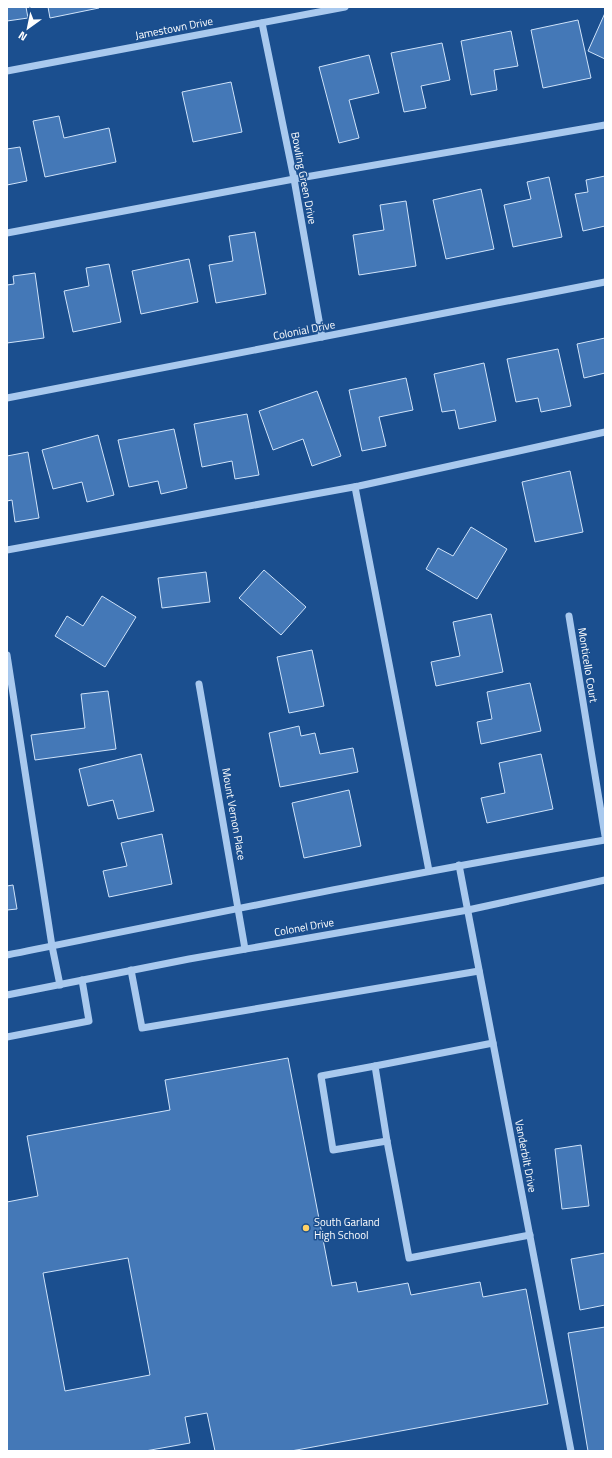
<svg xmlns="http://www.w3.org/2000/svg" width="612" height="1458" viewBox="0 0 612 1458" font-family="'Titillium Web',sans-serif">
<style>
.building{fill:#4478b7;stroke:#cfe3fa;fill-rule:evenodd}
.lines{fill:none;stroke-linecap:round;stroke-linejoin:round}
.minor{stroke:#a9c9ee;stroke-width:7}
.poi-dot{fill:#ffd166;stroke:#1b4f8f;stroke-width:1.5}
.labels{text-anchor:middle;stroke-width:3;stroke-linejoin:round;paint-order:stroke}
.street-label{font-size:11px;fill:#fff;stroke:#1b4f8f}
.poi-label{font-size:11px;fill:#fff;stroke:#1b4f8f;text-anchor:start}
</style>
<rect width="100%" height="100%" fill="#1b4f8f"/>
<!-- building -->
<g class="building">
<path d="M7 7H26L28 18 7 21Z"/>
<path d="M48 7H99V8L50 18Z"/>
<path d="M605 13V59L588 51Z"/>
<path d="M578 20 591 78 543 88 531 30Z"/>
<path d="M511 31 518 66 494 70 497 90 471 95 461 41Z"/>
<path d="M442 43 450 80 421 86 426 108 404 112 391 53Z"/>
<path d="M369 55 379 93 349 100 359 138 339 143 319 67Z"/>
<path d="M231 82 242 132 193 142 182 92Z"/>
<path d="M59 116 64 138 109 128 116 162 45 177 33 121Z"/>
<path d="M20 147 27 181 7 185V149Z"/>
<path d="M605 176V226L583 231 575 194 588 192 586 180Z"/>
<path d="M549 177 562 237 513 247 504 205 531 199 527 182Z"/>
<path d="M481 189 494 249 446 259 433 200Z"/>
<path d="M406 201 416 266 359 275 353 235 384 230 380 205Z"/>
<path d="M255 232 266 294 216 303 209 265 233 261 229 236Z"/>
<path d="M189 259 198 302 141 314 132 271Z"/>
<path d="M109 264 121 322 73 332 64 291 89 286 86 268Z"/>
<path d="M35 273 44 338 7 343V285L14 284 13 276Z"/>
<path d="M605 338V373L584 378 577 344Z"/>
<path d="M558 349 571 406 541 412 538 398 516 402 507 359Z"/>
<path d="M484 363 496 421 459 429 455 410 442 412 434 374Z"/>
<path d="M406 378 413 410 379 417 386 446 362 451 349 390Z"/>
<path d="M317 391 341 456 312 466 303 439 273 450 259 411Z"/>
<path d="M247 414 259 475 235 479 232 461 202 467 194 424Z"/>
<path d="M174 429 187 488 161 494 158 481 129 487 118 440Z"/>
<path d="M98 435 114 495 87 502 82 482 53 489 42 450Z"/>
<path d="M28 452 39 518 15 522 12 500 7 501V456Z"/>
<path d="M570 471 583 532 535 542 522 482Z"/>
<path d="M471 527 507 549 477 599 426 569 438 548 453 556Z"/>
<path d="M264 570 306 607 281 635 239 598Z"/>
<path d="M206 572 210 602 162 608 158 578Z"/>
<path d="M102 596 136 617 105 667 55 636 67 616 83 626Z"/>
<path d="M491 614 503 672 436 686 431 662 460 656 453 622Z"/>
<path d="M312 650 324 706 289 713 277 657Z"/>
<path d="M530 683 541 731 481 744 477 722 492 719 487 692Z"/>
<path d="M108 691 116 749 35 760 31 735 85 728 81 694Z"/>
<path d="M299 726 301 736 315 733 320 754 353 748 358 772 280 787 269 733Z"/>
<path d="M141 754 154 811 118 819 113 800 88 806 79 769Z"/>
<path d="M541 754 553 809 487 823 481 798 505 793 499 763Z"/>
<path d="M349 790 361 846 304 858 292 803Z"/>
<path d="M162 834 172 884 109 897 103 871 127 866 121 843Z"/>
<path d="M13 885 17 909 7 910V886Z"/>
<path d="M288 1058 332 1286 356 1282 358 1292 408 1283 411 1295 480 1282 483 1297 526 1289 548 1404 291 1451H215L207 1413 185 1417 190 1443 145 1451H7V1202L38 1196 27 1136 170 1110 165 1080ZM128 1258 150 1375 65 1391 43 1273Z"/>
<path d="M581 1145 589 1206 562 1209 555 1149Z"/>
<path d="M605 1253V1305L580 1310 571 1259Z"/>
<path d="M605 1327V1451H588L568 1333Z"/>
</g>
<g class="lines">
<!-- minor -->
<g class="minor">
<path d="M262 23 294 179 322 337"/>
<path d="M7 71 345 7"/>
<path d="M7 233 294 179 605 125"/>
<path d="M7 398 605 282"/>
<path d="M355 487 429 871"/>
<path d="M7 550 359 486 605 432"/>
<path d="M569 616 605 836"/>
<path d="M7 655 52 946 60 985"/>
<path d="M199 684 245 949"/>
<path d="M459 865 571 1451"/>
<path d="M7 955C206 915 405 874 605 840"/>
<path d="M131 970 142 1028 479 971"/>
<path d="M7 995 189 959 468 910 605 880"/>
<path d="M7 1037 89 1021 82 980"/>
<path d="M493 1043 375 1066 387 1141 409 1258 530 1235"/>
<path d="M375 1066 321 1076 333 1150 387 1141"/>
</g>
</g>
<!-- markers -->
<circle class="poi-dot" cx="306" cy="1228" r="4"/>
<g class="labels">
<!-- street labels -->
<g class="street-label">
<text transform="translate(174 28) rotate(-11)" y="4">Jamestown Drive</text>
<text transform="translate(304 178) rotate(79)" y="4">Bowling Green Drive</text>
<text transform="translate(304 330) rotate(-11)" y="4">Colonial Drive</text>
<text transform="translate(588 665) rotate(81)" y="4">Monticello Court</text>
<text transform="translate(234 814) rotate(80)" y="4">Mount Vernon Place</text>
<text transform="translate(304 927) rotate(-10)" y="4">Colonel Drive</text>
<text transform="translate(526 1156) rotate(79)" y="4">Vanderbilt Drive</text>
</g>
<!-- poi labels -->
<g class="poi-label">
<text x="314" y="1226">South Garland<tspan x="314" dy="13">High School</tspan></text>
</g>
</g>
<!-- border -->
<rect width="612" height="1458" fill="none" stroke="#ffffff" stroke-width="16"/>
<!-- north arrow -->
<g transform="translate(28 28) rotate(213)" stroke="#1b4f8f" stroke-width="3" paint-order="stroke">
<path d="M0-3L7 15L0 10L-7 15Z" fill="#ffffff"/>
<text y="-6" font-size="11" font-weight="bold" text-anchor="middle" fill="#ffffff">N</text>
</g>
</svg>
